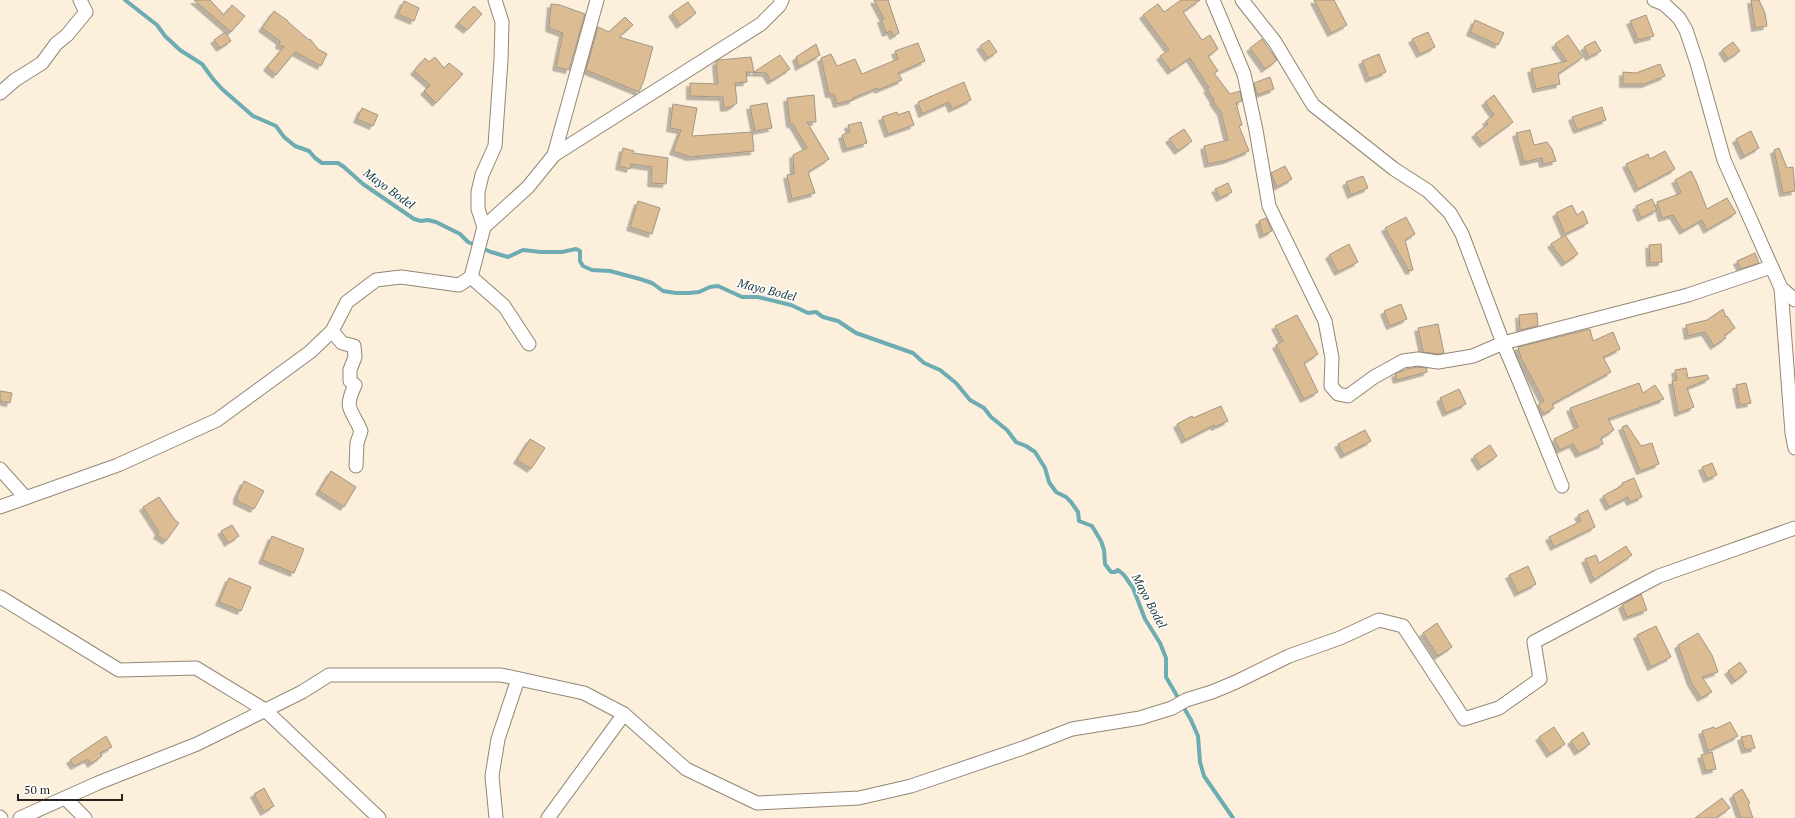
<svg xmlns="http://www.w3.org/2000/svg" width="1795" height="818" viewBox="0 0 1795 818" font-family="'PT Serif',serif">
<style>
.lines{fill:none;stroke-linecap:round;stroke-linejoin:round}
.stream{stroke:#6dacb3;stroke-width:4}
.building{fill:#dcbd93;stroke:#a29685;filter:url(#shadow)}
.street-casing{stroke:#938675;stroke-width:15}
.street{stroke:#fff;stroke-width:13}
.labels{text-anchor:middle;stroke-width:3;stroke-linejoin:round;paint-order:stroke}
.water-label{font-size:12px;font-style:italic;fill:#123336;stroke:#fff}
</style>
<defs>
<filter id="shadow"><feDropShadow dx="-3.5" dy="3.5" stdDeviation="0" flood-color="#0004"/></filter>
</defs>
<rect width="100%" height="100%" fill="#fcefdc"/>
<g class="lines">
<!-- stream -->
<path class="stream" d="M125 0 157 25 165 36 180 50 202 64 213 79 222 89 253 116 276 126 284 137 295 146 309 151 315 158 322 163H338L344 167 363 184 414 219 421 221 428 220 436 222 460 234 468 242 491 252 508 257 523 250 541 252H562L576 249 580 251V261L583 266 592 270 610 271 640 279 652 283 663 291 676 293H689L699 292 710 287 718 286 742 297H758L791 305 808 313 816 312 823 317 838 321 856 333 913 353 924 363 940 370 956 383 970 400 984 408 991 417 1007 430 1016 442 1026 446 1035 452 1045 468 1049 482 1056 492 1066 497 1071 502 1078 512 1079 521 1092 526 1101 541 1104 550 1105 564 1111 572H1115L1118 570 1124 575 1133 588 1145 619 1160 643 1166 658V677L1191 720 1198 736 1200 762 1204 776 1233 818"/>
</g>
<!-- building -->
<g class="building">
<path d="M194 0H210L224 15 232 5 245 16 231 32Z"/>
<path d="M874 0H888L899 33 893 36 891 31 886 33 881 19H884Z"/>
<path d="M1181 0H1200L1183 12 1202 40 1210 35 1218 49 1208 56 1218 71 1214 73 1230 94 1240 91 1242 101 1236 103 1242 125 1239 126 1249 151 1227 160 1208 164 1204 146 1228 140 1221 112 1213 101 1214 100 1207 89 1209 88 1190 58 1171 71 1160 56 1169 50 1143 15 1158 4 1164 12Z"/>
<path d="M1314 0H1334L1347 25 1331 33Z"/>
<path d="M1751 0H1759L1765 13 1767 26 1755 28Z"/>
<path d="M404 1 419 8 414 21 398 14Z"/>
<path d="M688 2 696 13 680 25 672 13Z"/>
<path d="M551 4 560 5 585 14 569 70 556 67 563 33 549 28Z"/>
<path d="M474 6 482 14 467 30 458 23Z"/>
<path d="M274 11 288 21V22L309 40 310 39 318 49 327 54 321 66 295 52 276 75 267 67 284 47 279 45 280 41 262 28Z"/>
<path d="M1646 15 1654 36 1638 40 1630 21Z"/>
<path d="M625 17 633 25 619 37 653 47 644 80 639 92 586 70 598 27 609 32Z"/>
<path d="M1475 20 1504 33 1498 45 1470 32Z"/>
<path d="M225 32 231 41 220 48 214 40Z"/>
<path d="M1428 32 1435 47 1420 54 1412 39Z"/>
<path d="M1568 35 1583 57 1558 74 1560 84 1536 89 1531 69 1567 61 1555 44Z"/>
<path d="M1262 39 1277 60 1265 69 1250 48Z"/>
<path d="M989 40 997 52 988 58 980 46Z"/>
<path d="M1595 41 1601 51 1589 57 1584 47Z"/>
<path d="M1733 42 1740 51 1728 59 1722 50Z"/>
<path d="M918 43 925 61 898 73 902 80 878 90 877 88 853 98V100L837 104 834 94H829L821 58 831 54 837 66 855 59 862 74 898 59 895 51Z"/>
<path d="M816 44 820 55 799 67 796 57Z"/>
<path d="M1379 54 1386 72 1369 79 1362 61Z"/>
<path d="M780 55 790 69 771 81 766 73 746 72 747 82 735 83 737 103 731 107 724 108 723 97 690 96V83L718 84 716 62 719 60 751 57 754 72Z"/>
<path d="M435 57 444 68 449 63 463 74 436 103 424 91 430 85 414 71 425 58 429 62Z"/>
<path d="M1660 64 1665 76 1645 84H1623V72L1636 73Z"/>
<path d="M1270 77 1274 89 1257 95 1254 83Z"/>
<path d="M964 82 971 100 952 109 949 102 922 114 918 102Z"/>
<path d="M814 95 816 122H807L829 159 808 172 815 193 792 199 787 175 794 174 793 155 807 148 793 124H790L787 98Z"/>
<path d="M1494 95 1513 122 1483 144 1475 134 1488 124 1486 121 1494 115 1485 102Z"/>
<path d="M767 103 772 128 755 131 750 106Z"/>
<path d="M673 104 697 108 692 136 752 132 754 151 690 157 673 151 681 130 670 128Z"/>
<path d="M1602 107 1606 120 1577 130 1572 117Z"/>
<path d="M362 108 378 115 373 126 357 119Z"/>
<path d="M909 111 914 125 888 134 882 117 897 112 898 115Z"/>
<path d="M861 122 867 143 846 149 842 135 850 132 848 125Z"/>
<path d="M1184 129 1192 141 1178 151 1169 139Z"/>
<path d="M1530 130 1534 145 1547 142 1552 149 1556 161 1543 164 1542 158 1524 162 1516 133Z"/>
<path d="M1751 131 1759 148 1744 156 1736 139Z"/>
<path d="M623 148 634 151 633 153 668 158 666 184 651 183 652 167 631 164 630 169 619 166Z"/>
<path d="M1779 148 1787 168 1793 167 1795 191 1783 193 1774 150Z"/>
<path d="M1665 151 1675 169 1638 189 1626 164 1648 154 1650 159Z"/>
<path d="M1285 166 1292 179 1277 187 1271 173Z"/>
<path d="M1691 171 1696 181 1707 209 1727 198 1736 213 1707 230 1702 220 1683 231 1673 215 1662 218 1657 202 1679 194 1681 192 1675 180Z"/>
<path d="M1363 176 1368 188 1351 195 1346 182Z"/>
<path d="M1228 183 1232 192 1220 198 1215 189Z"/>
<path d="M1652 199 1657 210 1641 218 1636 206Z"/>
<path d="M638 201 660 208 652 234 630 227Z"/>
<path d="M1572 205 1577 215 1583 211 1588 223 1565 234 1556 213Z"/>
<path d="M1406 217 1415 234 1405 240 1413 270 1409 271 1385 228Z"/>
<path d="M1266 218 1272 231 1263 235 1259 221Z"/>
<path d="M1565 235 1578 254 1565 263 1551 244Z"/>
<path d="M1349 244 1358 262 1338 272 1329 255Z"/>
<path d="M1661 244 1662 262 1650 263 1649 245Z"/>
<path d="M1755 253 1759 263 1741 269 1737 261Z"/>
<path d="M1401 304 1407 319 1390 326 1384 311Z"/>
<path d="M1723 309 1726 317 1727 316 1735 328 1724 336 1726 338 1714 346 1705 332 1688 336 1686 325 1707 320Z"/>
<path d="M1537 313 1538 326 1520 330 1519 315Z"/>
<path d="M1297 315 1318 354 1304 363 1318 392 1304 399 1276 345 1283 341 1275 326Z"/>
<path d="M1438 324 1444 353 1438 354 1423 352 1418 328Z"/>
<path d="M1590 329 1593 341 1613 332 1620 349 1603 357 1611 372 1552 404 1554 408 1544 414 1538 405 1544 401 1521 358 1518 347Z"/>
<path d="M1418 367 1427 368V372L1397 380 1395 374 1406 369Z"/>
<path d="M1686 368 1688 378 1707 375 1709 379 1687 388 1694 407 1678 413 1672 381 1677 380 1675 370Z"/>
<path d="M1639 383 1643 393 1655 385 1664 399 1608 419 1614 430 1601 438 1603 444 1579 454 1573 444 1560 450 1554 439 1578 427 1570 408Z"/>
<path d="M1746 383 1751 403 1740 405 1736 385Z"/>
<path d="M1459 389 1466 404 1446 413 1440 398Z"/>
<path d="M0 391 12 393 10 403 0 401Z"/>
<path d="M1221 406 1228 421 1215 427 1214 425 1185 440 1177 424 1192 416 1193 418Z"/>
<path d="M1627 425 1641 446 1652 443 1659 464 1640 471 1622 427Z"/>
<path d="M1365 430 1371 441 1344 455 1338 444Z"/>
<path d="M530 439 545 448 531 469 517 460Z"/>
<path d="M1490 445 1497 456 1481 467 1474 456Z"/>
<path d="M1712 463 1717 475 1707 479 1702 467Z"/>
<path d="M331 471 356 487 344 507 319 491Z"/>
<path d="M1634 478 1642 497 1630 502 1628 497 1609 507 1603 496 1623 485 1622 483Z"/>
<path d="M244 481 264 491 254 509 237 501V496Z"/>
<path d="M159 497 175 520 179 523 166 541 157 535 159 532 143 507Z"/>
<path d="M1588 510 1595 527 1554 547 1549 537 1581 521 1578 515Z"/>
<path d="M232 525 239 536 228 543 221 531Z"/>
<path d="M272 536 304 549 294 573 262 560Z"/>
<path d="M1626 546 1632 555 1594 580 1585 559 1596 555 1599 563Z"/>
<path d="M1528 566 1536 584 1518 593 1509 575Z"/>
<path d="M229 578 251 587 241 611 219 602Z"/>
<path d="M1641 594 1647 610 1627 617 1622 605Z"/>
<path d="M1437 623 1452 647 1438 656 1423 633Z"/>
<path d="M1656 626 1671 657 1651 667 1637 635Z"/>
<path d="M1698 633 1712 655 1718 672 1702 677 1712 692 1701 698 1691 682 1678 645Z"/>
<path d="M1740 662 1747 672 1735 681 1728 671Z"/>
<path d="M1730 722 1738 736 1708 751 1702 731 1714 727 1715 729Z"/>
<path d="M1554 727 1565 744 1550 754 1539 737Z"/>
<path d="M1583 732 1590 744 1578 752 1571 741Z"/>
<path d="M1751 735 1755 748 1745 750 1741 737Z"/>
<path d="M106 736 112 747 100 753 102 756 91 764 88 759 74 766 70 760Z"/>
<path d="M1712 752 1716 769 1706 771 1701 755Z"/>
<path d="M264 788 274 806 264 812 254 794Z"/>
<path d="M1742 789 1750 803 1748 804 1753 818H1741L1733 795Z"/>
<path d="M1722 798 1730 808 1716 818H1695Z"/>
</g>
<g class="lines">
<!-- street casing -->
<g class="street-casing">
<g id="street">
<path d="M1213 0 1244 74 1256 130 1269 206 1325 321 1332 358 1331 386 1338 394 1348 396 1374 377 1403 361 1418 359 1438 362 1473 356 1503 343 1688 295 1771 267"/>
<path d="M1242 0 1275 42 1313 105 1394 169 1428 191 1450 213 1462 234 1503 343 1522 388 1562 486"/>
<path d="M1654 0 1664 4 1679 18 1686 30 1697 63 1724 160 1781 288 1792 433 1795 448"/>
<path d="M0 93 15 80 42 63 56 44 67 35 86 12 80 0"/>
<path d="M554 155 761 24 779 6 782 0"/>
<path d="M484 227 478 209V192L482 175 495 146 501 60 502 22 495 0"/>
<path d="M471 277 504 306 529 344"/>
<path d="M1781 288 1795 300"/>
<path d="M332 331 342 343 354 346 355 357 350 370V381L355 385C343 411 352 408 361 431L357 443 356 466"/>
<path d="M0 469 25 497"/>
<path d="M0 507 118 465 217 420 310 352 332 331 347 302 376 280 401 277 459 285 471 277 484 227 528 187 554 155 597 0"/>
<path d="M0 597 119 670 196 668 265 710 379 818"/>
<path d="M65 798 85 818"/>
<path d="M0 817 1 818"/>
<path d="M20 818 98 783 197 744 302 692 329 675H501L584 693 624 714 686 769 757 803 859 798 911 786 1023 748 1072 729 1140 718 1172 708 1186 700 1212 692 1236 682 1289 656 1340 638 1379 620 1403 626 1464 719 1499 708 1540 679 1534 642 1659 576 1795 528"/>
<path d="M496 818 492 776 498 739 518 679"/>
<path d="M548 818 624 714"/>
</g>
</g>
<!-- street -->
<use href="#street" class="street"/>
</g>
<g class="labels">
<!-- water labels -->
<g class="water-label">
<text transform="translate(389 189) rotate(36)" y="4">Mayo Bodel</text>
<text transform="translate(767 290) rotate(14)" y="4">Mayo Bodel</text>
<text transform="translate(1149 601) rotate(62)" y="4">Mayo Bodel</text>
</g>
</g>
<!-- scale -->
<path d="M18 794v6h104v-6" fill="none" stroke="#28231d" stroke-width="2"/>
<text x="24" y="794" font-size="12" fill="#28231d" stroke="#ffffff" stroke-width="3" paint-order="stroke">50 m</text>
</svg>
